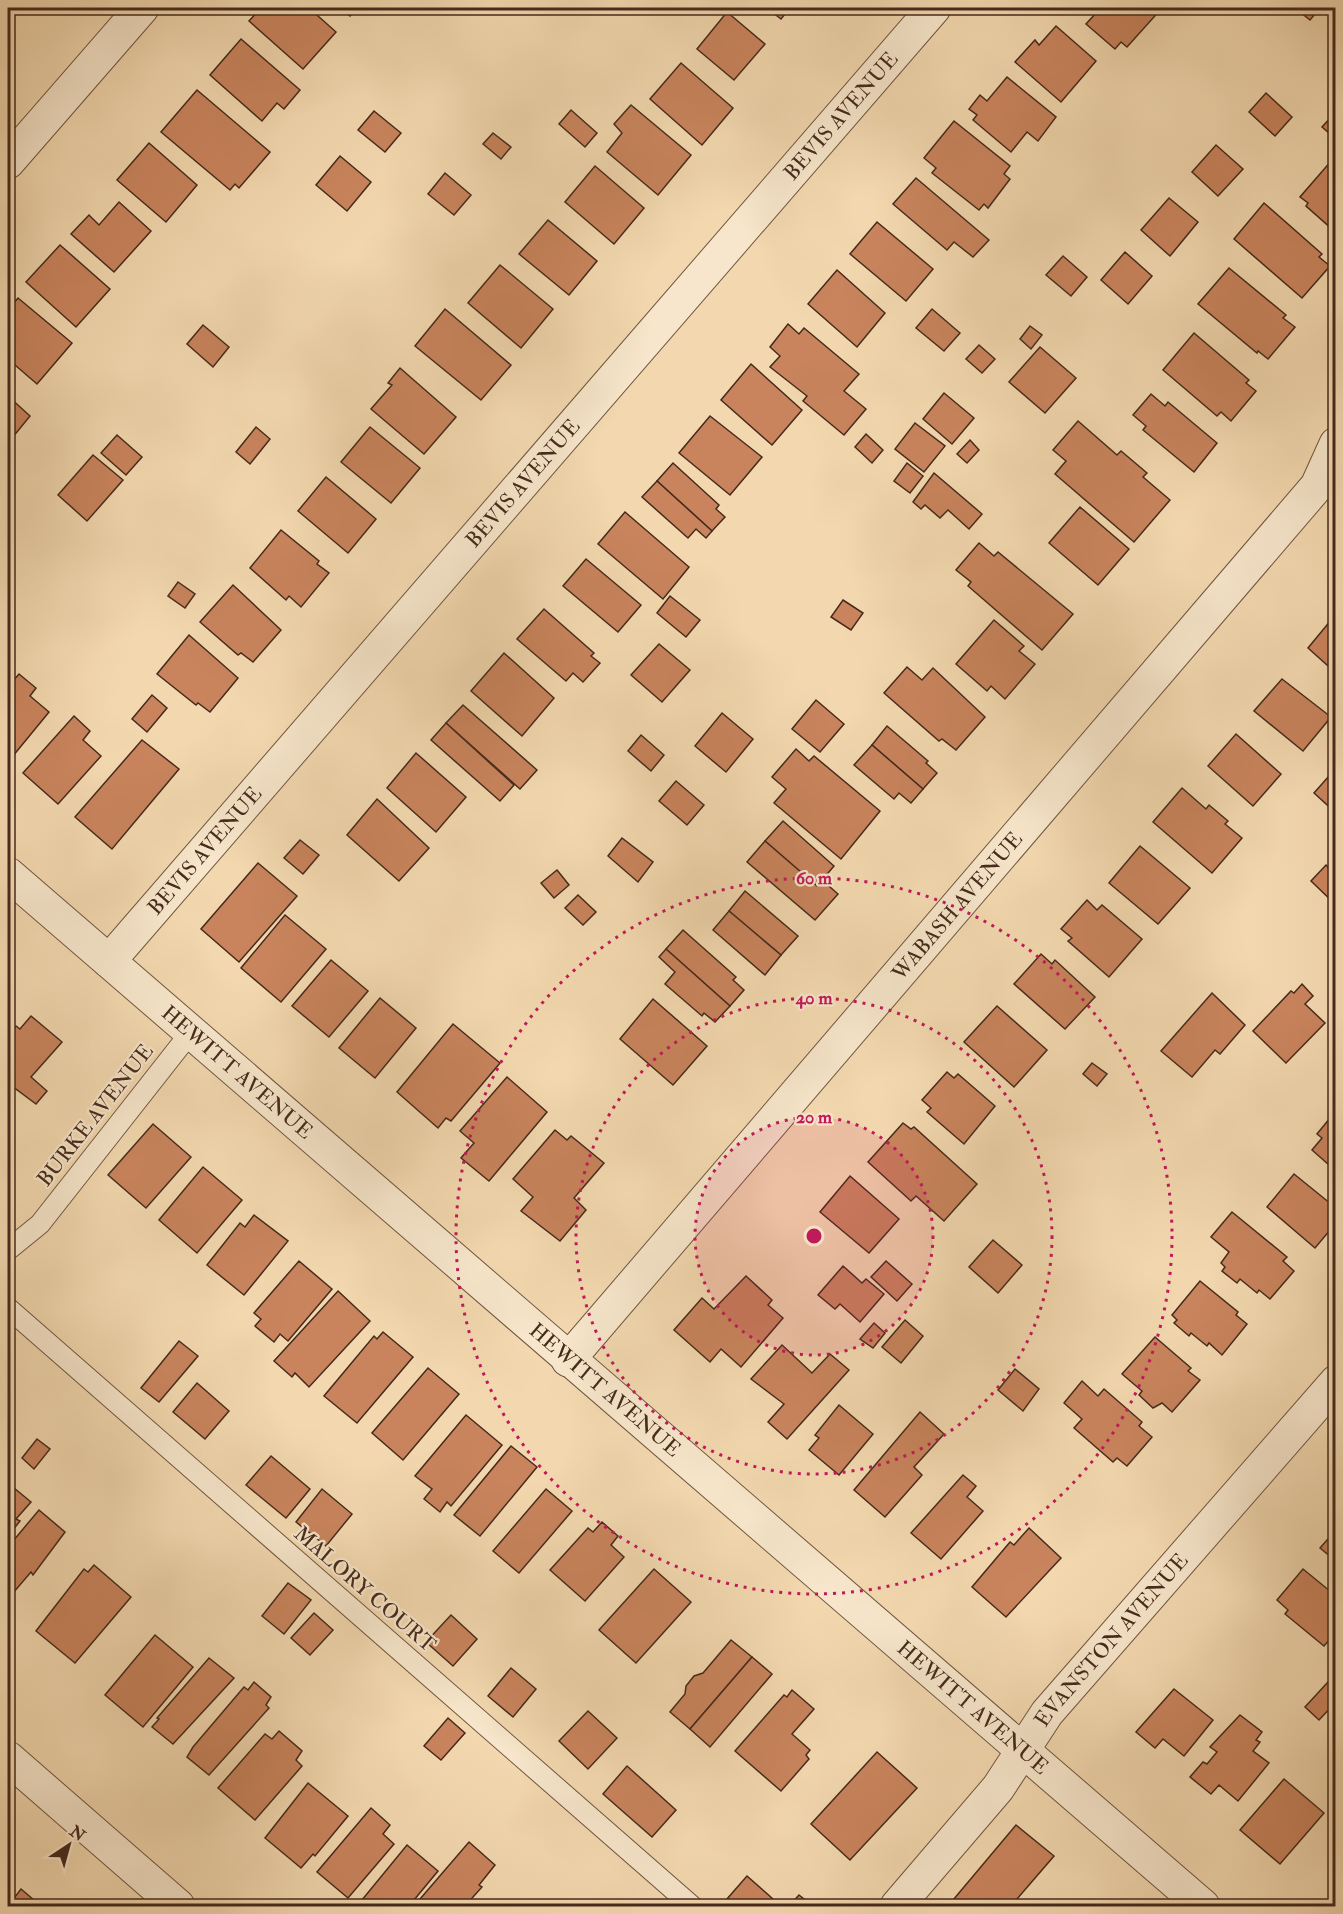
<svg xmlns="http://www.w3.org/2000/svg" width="1343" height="1914" viewBox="0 0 1343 1914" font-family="'IM FELL Double Pica',serif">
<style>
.building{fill:#c9845d;stroke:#462a1c;stroke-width:1.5}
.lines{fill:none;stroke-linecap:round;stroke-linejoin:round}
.service-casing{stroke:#715641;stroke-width:22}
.minor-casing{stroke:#715641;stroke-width:35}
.service{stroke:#f7e6cb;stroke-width:20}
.minor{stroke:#f7e6cb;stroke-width:33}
.ring{fill:none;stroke:#c2185b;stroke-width:3;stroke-dasharray:3 6}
.labels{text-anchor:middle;stroke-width:4.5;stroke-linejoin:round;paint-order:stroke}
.street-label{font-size:21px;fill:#462a1c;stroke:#f7e6cb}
.centre{fill:#c2185b;stroke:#f7e6cb;stroke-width:3}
.ring-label{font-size:18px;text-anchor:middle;font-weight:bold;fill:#c2185b;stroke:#f7e6cb;stroke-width:4.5;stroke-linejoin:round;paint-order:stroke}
</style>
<rect width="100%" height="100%" fill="#f3d8af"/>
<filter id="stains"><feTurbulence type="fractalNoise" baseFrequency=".00333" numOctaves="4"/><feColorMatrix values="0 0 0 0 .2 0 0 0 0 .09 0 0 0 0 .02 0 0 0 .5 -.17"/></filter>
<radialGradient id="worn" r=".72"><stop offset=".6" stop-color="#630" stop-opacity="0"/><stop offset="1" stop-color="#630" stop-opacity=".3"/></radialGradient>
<!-- building -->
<g class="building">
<path d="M261 8H309L336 32 303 69 249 21Z"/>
<path d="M340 8H357L350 16Z"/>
<path d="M767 8H790L781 19Z"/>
<path d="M1089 8H1162L1127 47 1121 42 1115 49 1086 24 1096 13Z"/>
<path d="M1295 8H1320L1310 20Z"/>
<path d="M727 12 765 44 734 80 697 49Z"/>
<path d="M1056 26 1096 61 1061 102 1015 62 1035 40 1039 45Z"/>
<path d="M241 39 300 90 284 109 277 103 262 121 210 75Z"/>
<path d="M681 63 733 108 702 145 650 99Z"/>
<path d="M1007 77 1056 117 1038 141 1027 132 1011 152 973 120 977 115 969 109 980 95 987 101Z"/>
<path d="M197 90 270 152 239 188 235 184 230 190 161 132Z"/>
<path d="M1266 93 1292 117 1275 136 1249 112Z"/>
<path d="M631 105 691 155 658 195 607 152 622 133 614 124Z"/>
<path d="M571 110 597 133 585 147 559 124Z"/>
<path d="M374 111 401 133 385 152 358 130Z"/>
<path d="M1336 112V139L1322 127Z"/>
<path d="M954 121 1010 166 1004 174 1010 179 988 208 984 204 979 210 932 173 936 168 924 158Z"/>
<path d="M493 133 511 147 501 159 483 144Z"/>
<path d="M149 143 197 185 166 222 117 180Z"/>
<path d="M1216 145 1243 169 1218 196 1192 172Z"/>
<path d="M340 156 371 182 347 211 316 185Z"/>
<path d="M1332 160 1336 164V227L1332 229 1306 206 1308 203 1300 197Z"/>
<path d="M595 166 644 208 614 244 565 202Z"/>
<path d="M445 173 471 195 454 215 428 194Z"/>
<path d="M916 178 989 240 973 257 954 242 947 250 893 204Z"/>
<path d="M1169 198 1198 222 1170 256 1141 230Z"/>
<path d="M119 202 151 231 114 272 71 234 89 215 99 225Z"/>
<path d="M1264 203 1322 254 1319 257 1330 266 1302 298 1234 239Z"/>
<path d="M548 220 597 261 569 295 519 254Z"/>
<path d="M877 222 933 269 906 301 850 254Z"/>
<path d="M60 245 110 289 76 327 26 282Z"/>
<path d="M1125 252 1152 276 1128 304 1101 280Z"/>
<path d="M1063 256 1087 277 1071 296 1046 275Z"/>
<path d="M500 265 553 309 521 348 468 303Z"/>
<path d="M1229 268 1286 315 1283 318 1295 327 1268 359 1258 351 1257 353 1198 304Z"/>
<path d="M837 270 885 313 857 347 808 304Z"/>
<path d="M18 298 72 343 37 384 8 359V310Z"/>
<path d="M445 309 511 365 481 400 415 346Z"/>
<path d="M932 309 960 333 944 351 916 328Z"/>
<path d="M788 324 799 334 804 328 859 374 844 391 866 409 844 435 803 401 807 396 770 367 780 356 770 347Z"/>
<path d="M203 325 229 347 213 367 187 344Z"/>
<path d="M1030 326 1042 335 1031 349 1020 339Z"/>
<path d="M1194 333 1249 380 1246 383 1256 391 1231 421 1221 412 1217 416 1163 370Z"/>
<path d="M979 345 995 359 982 373 966 359Z"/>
<path d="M1040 347 1076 378 1045 413 1009 382Z"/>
<path d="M751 364 802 410 772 445 721 400Z"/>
<path d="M400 368 456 417 424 454 371 409 392 385 388 383Z"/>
<path d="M944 393 974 418 952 444 923 419Z"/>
<path d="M1151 394 1165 406 1168 402 1217 443 1194 472 1143 430 1146 426 1133 415Z"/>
<path d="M8 396 30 416 8 443Z"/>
<path d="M710 416 762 457 730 495 679 453Z"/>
<path d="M1078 421 1117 455 1121 451 1147 473 1143 477 1170 500 1134 542 1055 474 1066 461 1053 450Z"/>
<path d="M915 423 945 446 924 472 895 449Z"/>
<path d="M256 427 270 439 250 464 236 452Z"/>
<path d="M370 427 420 468 391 503 341 462Z"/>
<path d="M866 434 883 450 872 463 855 447Z"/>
<path d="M117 435 142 457 126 475 101 453Z"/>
<path d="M970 440 979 450 967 463 957 454Z"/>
<path d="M93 455 123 480 87 521 58 495Z"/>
<path d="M673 463 719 505 716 509 725 517 712 531 657 481Z"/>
<path d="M907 463 923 476 910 493 894 481Z"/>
<path d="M934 473 982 514 969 529 948 510 940 518 925 505 921 509 913 502Z"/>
<path d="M326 477 376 519 348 553 298 511Z"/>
<path d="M657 481 712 531 706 538 696 529 688 538 642 497Z"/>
<path d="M1080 507 1129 549 1098 585 1049 543Z"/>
<path d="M625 512 689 567 663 599 598 544Z"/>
<path d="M281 530 319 561 317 564 329 573 301 607 289 596 286 600 250 568Z"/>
<path d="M979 543 994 556 998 552 1073 614 1042 650 968 586 971 582 956 570Z"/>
<path d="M586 559 641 605 618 632 563 586Z"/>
<path d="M178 582 195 594 185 608 168 596Z"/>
<path d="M233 585 281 630 253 662 241 653 238 655 200 622Z"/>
<path d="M670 596 700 620 686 637 657 613Z"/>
<path d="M843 600 863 613 851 630 831 617Z"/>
<path d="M544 609 594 653 591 656 600 663 583 682 573 673 566 681 517 639Z"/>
<path d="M1336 614V673L1308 648Z"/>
<path d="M994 620 1024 646 1019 651 1035 664 1005 699 991 686 987 691 956 664Z"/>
<path d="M189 635 238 678 210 712 198 703 196 705 157 674Z"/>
<path d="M659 644 690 670 662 702 631 675Z"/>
<path d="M504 653 554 698 522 736 471 691Z"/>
<path d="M907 667 922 680 933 668 985 717 956 750 942 739 939 741 884 693Z"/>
<path d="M19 674 36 688 30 696 49 712 8 762V682L10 679 13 681Z"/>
<path d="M1282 679 1331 717 1303 751 1254 711Z"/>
<path d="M152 695 167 708 147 732 132 719Z"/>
<path d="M816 700 844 724 820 752 792 729Z"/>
<path d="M463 705 537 770 520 789 446 723Z"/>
<path d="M722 713 753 739 726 772 695 746Z"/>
<path d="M74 716 90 731 83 740 101 756 58 804 23 773Z"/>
<path d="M446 723 514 785 500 801 431 740Z"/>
<path d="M887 726 928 761 926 763 937 773 923 789 872 745Z"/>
<path d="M1236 734 1281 774 1253 806 1208 766Z"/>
<path d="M641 735 664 755 651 771 628 751Z"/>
<path d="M142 740 179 769 112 849 75 817Z"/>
<path d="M872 745 923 789 911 803 899 793 894 799 854 765Z"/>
<path d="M796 749 809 761 814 756 880 811 841 859 774 803 786 789 772 777Z"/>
<path d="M416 753 466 797 436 832 387 788Z"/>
<path d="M1329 776 1336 782V813L1314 793Z"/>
<path d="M676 781 704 805 687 825 659 801Z"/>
<path d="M1182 788 1206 809 1209 805 1228 821 1225 824 1242 838 1212 873 1153 822Z"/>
<path d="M377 799 429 848 399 881 347 835Z"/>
<path d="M783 821 834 866 817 886 765 841Z"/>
<path d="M622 838 653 862 638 882 608 856Z"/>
<path d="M300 840 319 855 303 874 284 858Z"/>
<path d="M765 841 817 886 822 880 838 894 815 920 747 862Z"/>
<path d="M1140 846 1190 888 1158 924 1109 883Z"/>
<path d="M258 863 297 896 239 962 201 929Z"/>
<path d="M1326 865 1336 875V905L1311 881Z"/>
<path d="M557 870 569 885 554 898 541 883Z"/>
<path d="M745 891 798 936 781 955 729 911Z"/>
<path d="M578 895 596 912 583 925 565 908Z"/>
<path d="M1087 900 1097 910 1102 905 1142 939 1109 977 1068 941 1072 938 1061 929Z"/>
<path d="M729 911 781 955 765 975 713 930Z"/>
<path d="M285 915 326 949 281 1002 241 968Z"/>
<path d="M683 930 736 977 733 980 744 990 730 1006 666 949Z"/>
<path d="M666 949 730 1006 715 1022 704 1013 702 1016 665 984 675 972 659 957Z"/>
<path d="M1041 954 1052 964 1055 960 1095 997 1065 1029 1014 984Z"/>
<path d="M331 960 368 991 329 1037 292 1006Z"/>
<path d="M1302 984 1313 996 1305 1004 1325 1023 1286 1063 1253 1031 1291 991 1294 993Z"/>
<path d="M1212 993 1245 1025 1220 1054 1215 1050 1192 1077 1161 1051Z"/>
<path d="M380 998 416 1028 375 1078 339 1048Z"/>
<path d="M653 999 707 1046 673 1085 620 1039Z"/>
<path d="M997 1006 1047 1050 1014 1087 964 1042Z"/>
<path d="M31 1016 62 1042 31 1077 47 1091 36 1104 8 1083V1036L16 1026 20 1029Z"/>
<path d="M453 1024 500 1063 451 1121 446 1118 438 1128 397 1092Z"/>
<path d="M1092 1063 1107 1074 1097 1086 1083 1074Z"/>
<path d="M947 1072 954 1078 958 1074 995 1106 964 1144 927 1112 931 1108 922 1100Z"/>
<path d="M507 1077 547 1112 489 1181 461 1158 474 1143 460 1131Z"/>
<path d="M1335 1112H1336V1171L1312 1150 1322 1138 1317 1134Z"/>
<path d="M903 1123 911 1129 914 1127 977 1184 944 1221 916 1196 911 1201 868 1162Z"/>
<path d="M153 1124 191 1157 146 1208 108 1175Z"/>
<path d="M555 1130 567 1140 571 1136 604 1163 574 1198 586 1210 560 1241 521 1211 533 1197 513 1179Z"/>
<path d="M203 1167 242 1200 197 1253 159 1220Z"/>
<path d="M1294 1174 1336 1208V1223L1315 1248 1267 1207Z"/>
<path d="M850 1176 899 1219 869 1253 820 1212Z"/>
<path d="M1232 1212 1287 1257 1283 1261 1294 1271 1270 1299 1259 1290 1257 1293 1240 1279 1237 1283 1222 1271 1225 1267 1221 1263 1229 1252 1211 1237Z"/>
<path d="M254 1215 288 1241 244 1295 207 1265 240 1223 245 1227Z"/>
<path d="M993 1240 1022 1265 998 1293 969 1267Z"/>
<path d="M299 1261 332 1289 288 1341 280 1334 274 1342 255 1326 261 1319 254 1313Z"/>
<path d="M886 1261 912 1284 897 1301 871 1277Z"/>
<path d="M843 1266 862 1283 866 1279 884 1294 860 1322 840 1304 835 1309 818 1295Z"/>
<path d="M746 1276 772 1300 768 1305 783 1318 741 1367 721 1349 710 1362 674 1330 702 1298 714 1309Z"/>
<path d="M1200 1281 1238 1312 1236 1315 1247 1324 1222 1355 1209 1343 1207 1346 1191 1333 1189 1336 1174 1323 1177 1320 1172 1315Z"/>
<path d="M338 1291 370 1321 309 1387 295 1373 292 1377 274 1361Z"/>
<path d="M905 1320 923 1336 901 1363 882 1347Z"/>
<path d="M874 1323 885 1333 873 1348 860 1339Z"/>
<path d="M383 1332 413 1357 357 1423 324 1396 374 1336 377 1339Z"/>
<path d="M1155 1337 1191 1368 1188 1371 1200 1380 1172 1412 1162 1403 1153 1408 1139 1395 1142 1391 1122 1374Z"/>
<path d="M179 1341 198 1356 159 1402 141 1388Z"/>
<path d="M782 1345 812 1373 830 1354 849 1370 787 1439 768 1422 784 1404 751 1379Z"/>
<path d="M428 1368 459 1394 403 1460 372 1433Z"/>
<path d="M1015 1369 1039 1389 1023 1411 998 1390Z"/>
<path d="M1082 1381 1098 1396 1104 1389 1142 1422 1139 1426 1152 1437 1127 1466 1117 1458 1113 1462 1074 1428 1082 1419 1064 1403Z"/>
<path d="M197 1383 229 1411 205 1439 173 1412Z"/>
<path d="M839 1405 873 1434 839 1475 809 1450 819 1438 815 1435Z"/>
<path d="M920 1412 944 1434 914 1467 922 1475 885 1517 854 1490Z"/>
<path d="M466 1415 502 1445 451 1506 447 1502 440 1512 424 1499 432 1489 415 1476Z"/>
<path d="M37 1439 50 1449 34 1469 22 1458Z"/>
<path d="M511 1446 537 1467 480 1536 454 1515Z"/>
<path d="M271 1456 310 1489 286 1518 246 1485Z"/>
<path d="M963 1475 976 1486 967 1497 983 1511 941 1559 911 1533Z"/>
<path d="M8 1483 31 1502 16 1519 20 1521 8 1536Z"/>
<path d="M322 1489 352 1514 326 1546 296 1522Z"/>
<path d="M546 1489 572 1511 519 1573 493 1551Z"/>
<path d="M39 1510 65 1532 33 1575 31 1572 13 1593 10 1591 8 1594V1547Z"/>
<path d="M602 1522 618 1536 611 1545 624 1557 585 1601 550 1570 588 1528 593 1532Z"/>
<path d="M1029 1528 1061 1558 1006 1617 972 1587 1010 1542 1014 1545Z"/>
<path d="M1336 1530V1566L1330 1561 1332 1558 1320 1548Z"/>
<path d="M94 1565 131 1597 75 1663 36 1631 84 1569 88 1572Z"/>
<path d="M654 1569 691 1602 636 1663 599 1630Z"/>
<path d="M1303 1569 1336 1596V1632L1324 1646 1285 1614 1288 1610 1277 1600Z"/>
<path d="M288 1583 311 1600 284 1634 262 1616Z"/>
<path d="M314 1613 333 1630 310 1655 291 1638Z"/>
<path d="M451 1615 477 1639 453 1666 426 1642Z"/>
<path d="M155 1635 193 1667 143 1727 105 1695Z"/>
<path d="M731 1640 752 1657 690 1729 670 1712 685 1694 686 1686 694 1676 703 1673Z"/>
<path d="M752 1657 772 1674 710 1747 690 1729Z"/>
<path d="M209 1658 234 1678 173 1744 152 1727 159 1719 157 1718Z"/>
<path d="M511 1668 536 1689 513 1717 488 1696Z"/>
<path d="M254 1682 271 1697 266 1705 269 1708 209 1775 187 1757 193 1747 244 1687 248 1690Z"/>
<path d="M1328 1682 1336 1688V1702L1319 1720 1305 1707Z"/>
<path d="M1174 1689 1213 1720 1184 1756 1163 1739 1155 1748 1136 1732Z"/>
<path d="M792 1690 814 1709 792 1734 810 1750 806 1755 809 1759 781 1791 735 1751 784 1695 787 1697Z"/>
<path d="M588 1711 617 1738 588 1769 559 1741Z"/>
<path d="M1240 1715 1262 1732 1256 1740 1260 1742 1253 1751 1269 1763 1238 1801 1219 1785 1211 1794 1190 1777 1203 1762 1207 1764 1217 1752 1210 1747Z"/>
<path d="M448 1718 465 1733 441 1760 424 1746Z"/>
<path d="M279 1731 302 1751 296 1760 302 1766 255 1820 218 1788 265 1734 272 1739Z"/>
<path d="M877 1752 917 1788 850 1860 811 1824Z"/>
<path d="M627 1766 676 1810 652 1837 603 1794Z"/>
<path d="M1284 1779 1324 1813 1280 1864 1240 1830Z"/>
<path d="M308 1783 348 1816 315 1856 313 1854 301 1868 265 1838Z"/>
<path d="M371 1808 390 1825 383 1834 394 1844 348 1898 317 1872Z"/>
<path d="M1016 1825 1054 1856 1011 1906H948Z"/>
<path d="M469 1842 495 1865 479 1885 482 1887 465 1906H414Z"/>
<path d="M407 1845 438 1871 409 1906H357Z"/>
<path d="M747 1876 773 1899 783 1906H735L727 1899Z"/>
<path d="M21 1889 41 1906H8Z"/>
<path d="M799 1895 813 1906H789Z"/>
</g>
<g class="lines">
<!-- service casing -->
<g class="service-casing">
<g id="service">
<path d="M8 1250 40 1224 191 1032"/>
<path d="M8 1308 692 1906"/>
</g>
</g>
<!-- minor casing -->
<g class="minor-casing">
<g id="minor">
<path d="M8 162 142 8"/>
<path id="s1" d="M8 874 1203 1906"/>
<path id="s2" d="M109 961 934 8"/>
<path id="s3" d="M568 1360 1317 486 1336 444"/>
<path d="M8 1758 178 1906"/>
<path id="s4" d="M897 1906 998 1788 1047 1713 1336 1382"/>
</g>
</g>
<!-- service -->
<use href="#service" class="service"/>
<!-- minor -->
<use href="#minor" class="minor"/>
</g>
<!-- distance rings -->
<circle cx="814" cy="1236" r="119" fill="#c2185b" fill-opacity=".12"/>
<g class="ring">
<circle cx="814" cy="1236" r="119"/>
<circle cx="814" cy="1236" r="238"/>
<circle cx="814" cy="1236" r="358"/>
</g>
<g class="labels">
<!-- street labels -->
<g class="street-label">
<text dy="7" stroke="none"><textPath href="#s2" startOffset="1118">BEVIS AVENUE</textPath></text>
<text dy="7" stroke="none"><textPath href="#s2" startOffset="632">BEVIS AVENUE</textPath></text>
<text dy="7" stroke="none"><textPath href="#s2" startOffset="146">BEVIS AVENUE</textPath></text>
<text dy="7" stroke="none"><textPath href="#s3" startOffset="598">WABASH AVENUE</textPath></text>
<text dy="7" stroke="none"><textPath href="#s1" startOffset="303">HEWITT AVENUE</textPath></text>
<text transform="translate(95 1115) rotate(-52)" y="7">BURKE AVENUE</text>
<text dy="7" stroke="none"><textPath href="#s1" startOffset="789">HEWITT AVENUE</textPath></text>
<text transform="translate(365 1589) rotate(41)" y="7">MALORY COURT</text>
<text dy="7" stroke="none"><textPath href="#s4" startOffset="342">EVANSTON AVENUE</textPath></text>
<text dy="7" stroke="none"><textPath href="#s1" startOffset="1275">HEWITT AVENUE</textPath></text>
</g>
</g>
<circle cx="814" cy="1236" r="9" class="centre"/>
<g class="ring-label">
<text x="814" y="884">60 m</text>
<text x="814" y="1004">40 m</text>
<text x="814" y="1123">20 m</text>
</g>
<!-- margin -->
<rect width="1343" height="1914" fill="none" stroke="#f3d8af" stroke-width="30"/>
<rect x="9" y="9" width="1325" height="1896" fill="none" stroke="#462a1c" stroke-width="3"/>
<rect x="15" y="15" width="1313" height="1884" fill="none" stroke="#462a1c" stroke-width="1.5"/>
<!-- north arrow -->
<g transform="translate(69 1845) rotate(36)" stroke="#f7e6cb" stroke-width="4.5" paint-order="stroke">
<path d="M0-4.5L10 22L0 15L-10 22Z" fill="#462a1c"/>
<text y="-9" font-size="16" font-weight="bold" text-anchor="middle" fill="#462a1c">N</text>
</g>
<rect width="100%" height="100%" filter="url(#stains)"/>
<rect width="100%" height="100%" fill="url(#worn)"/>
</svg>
